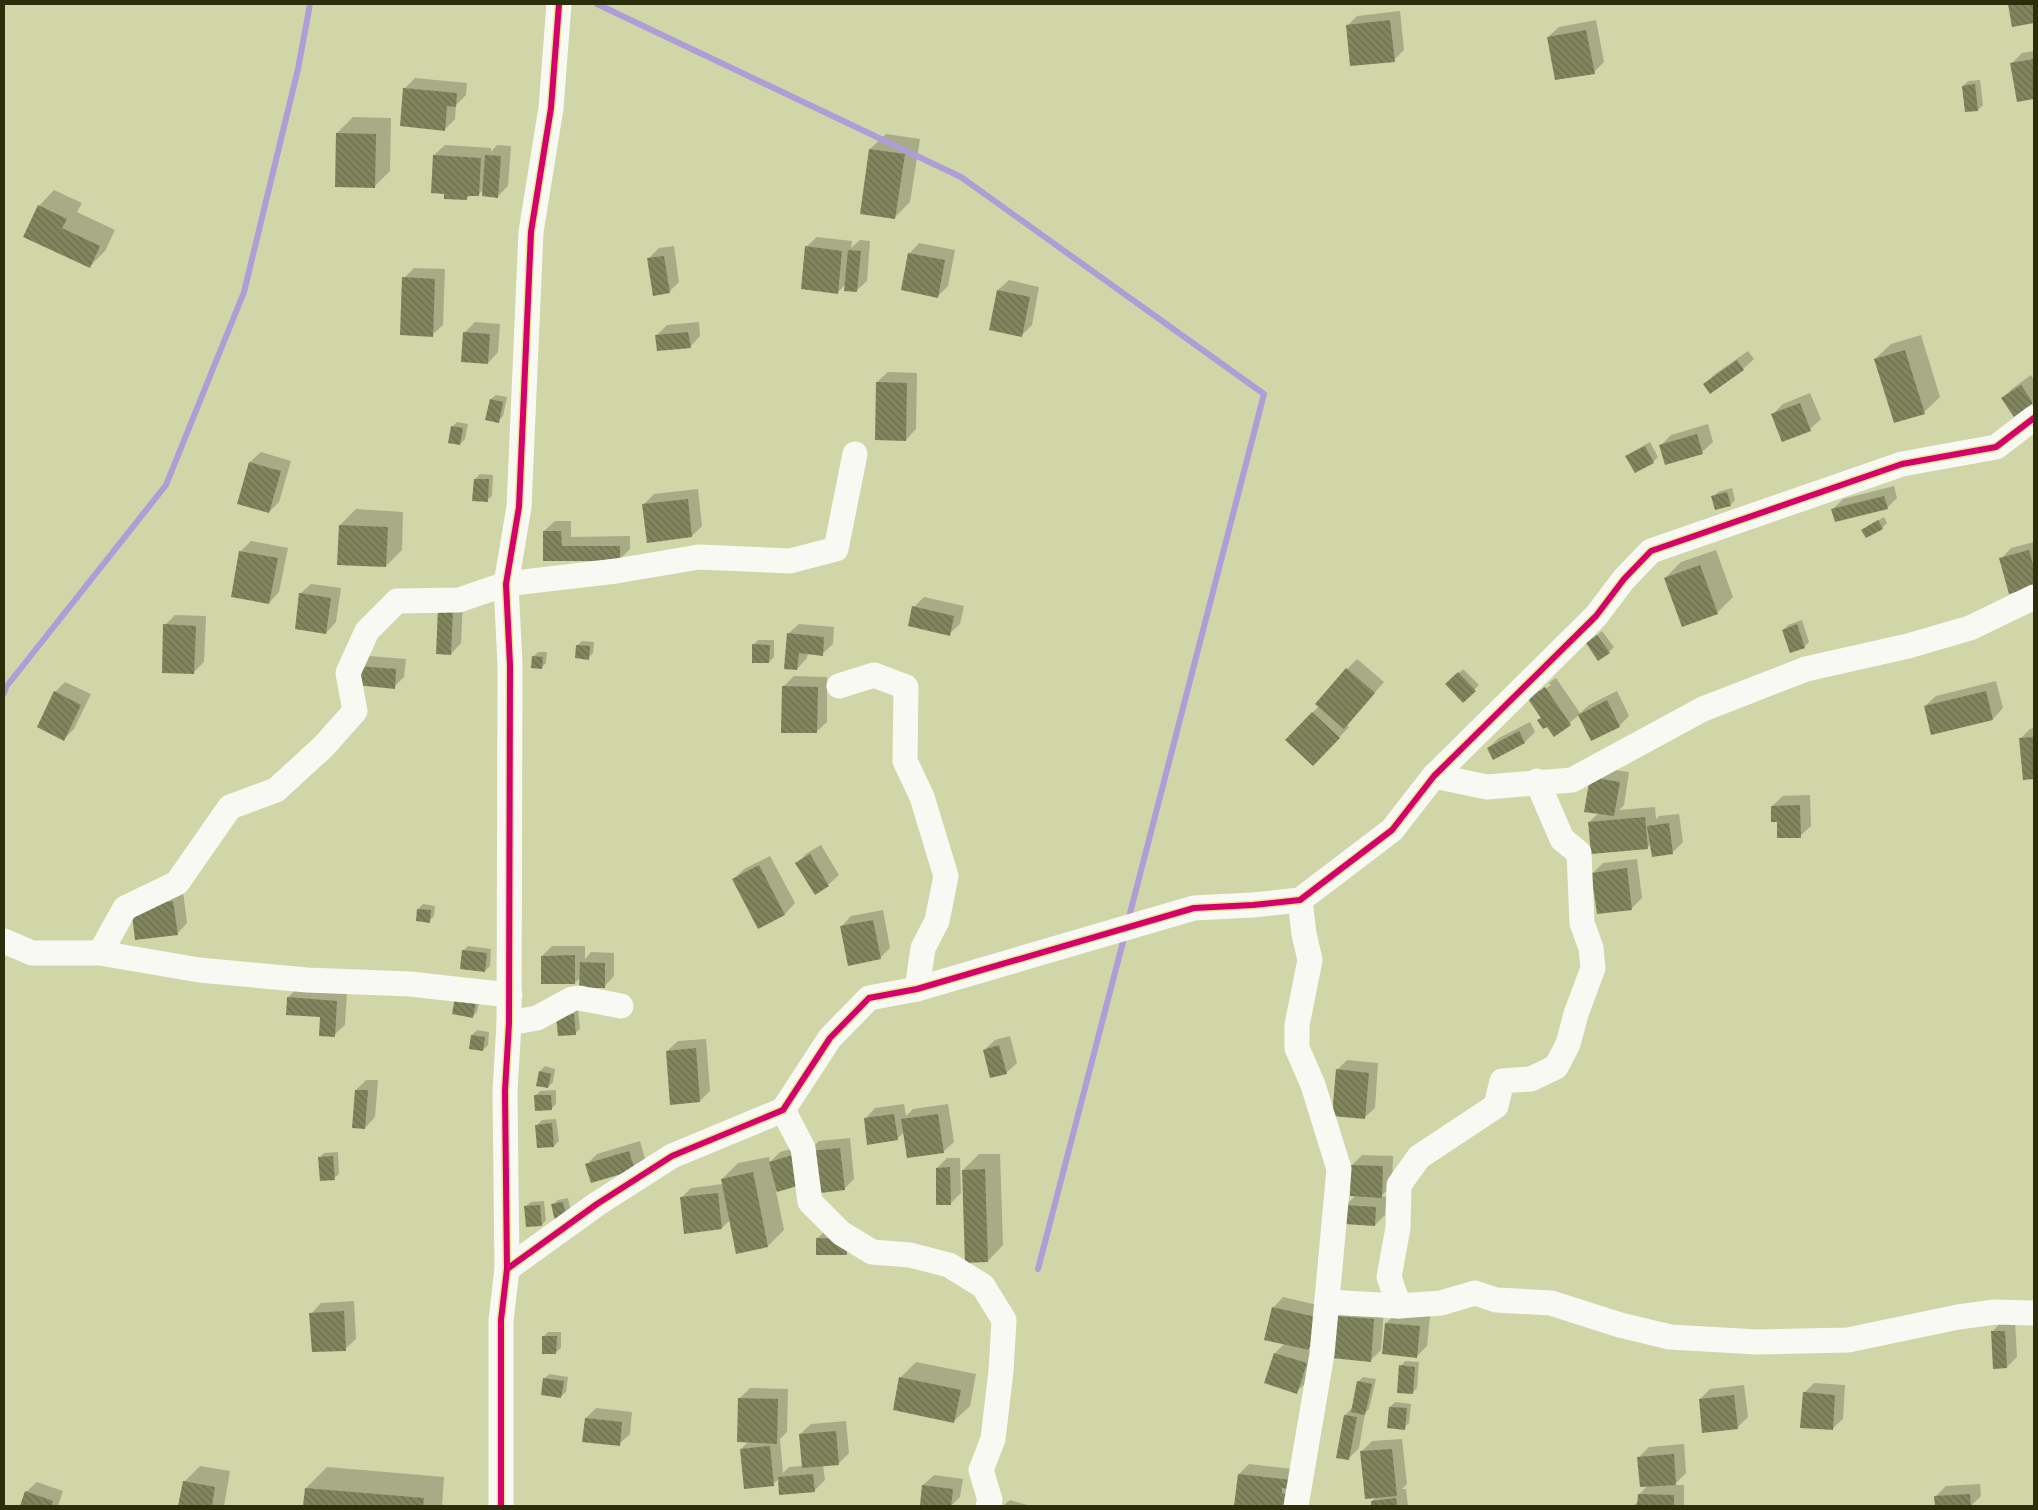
<svg xmlns="http://www.w3.org/2000/svg" width="2038" height="1510" viewBox="0 0 2038 1510" font-family="'Alegreya Sans',sans-serif">
<style>
.shadow{fill:#0003;fill-rule:evenodd}
.lines{fill:none;stroke-linecap:round;stroke-linejoin:round}
.stream{stroke:#ae9dd6;stroke-width:6}
.building{fill:url(#building-back-hatch)}
.street{stroke:#f8f9f2;stroke-width:25}
.cycleway-casing{stroke:#e0ea94;stroke-width:9}
.cycleway{stroke:#d6006c;stroke-width:6}
</style>
<defs>
<pattern id="building-back-hatch" width="6" height="6" patternUnits="userSpaceOnUse" patternTransform="scale(1.25)"><rect width="6" height="6" fill="#82865e"/><path d="M-1 5l2 2M0 0l6 6M5-1l2 2" fill="none" stroke="#6b6e4c"/></pattern>
</defs>
<rect width="100%" height="100%" fill="#d1d6a8"/>
<!-- shadow -->
<g class="shadow">
<path d="M1400 11 1404 50 1394 60 1347 26 1357 16Z"/>
<path d="M1596 20 1604 62 1594 72 1548 37 1559 27Z"/>
<path d="M2034 51V97L2018 100 2011 64 2022 53Z"/>
<path d="M415 78 467 83 466 95 456 105 455 119 445 129 404 89Z"/>
<path d="M1980 80 1983 105 1978 110 1963 86 1968 81Z"/>
<path d="M353 117 391 118 390 171 375 186 337 133Z"/>
<path d="M886 134 920 139 910 202 894 218 870 149Z"/>
<path d="M445 145 491 148V152L497 145 511 146 508 186 498 196 484 189 478 195H471L466 199 445 193 434 155Z"/>
<path d="M54 190 82 203 77 212 115 230 105 251 89 267 39 206Z"/>
<path d="M817 237 852 241 851 248 860 240 870 241 867 281 856 291 846 284 838 292 806 247Z"/>
<path d="M919 243 955 250 948 286 938 296 909 254Z"/>
<path d="M674 246 679 282 669 292 649 258 659 248Z"/>
<path d="M414 268 445 269 443 325 432 335 404 278Z"/>
<path d="M1009 280 1039 287 1032 325 1021 336 998 290Z"/>
<path d="M475 322 500 324 498 352 488 363 465 332Z"/>
<path d="M699 322 700 336 690 347 657 335 667 325Z"/>
<path d="M1921 335 1940 397 1924 412 1875 359 1891 344Z"/>
<path d="M1748 351 1754 359 1743 369 1705 384 1715 374Z"/>
<path d="M888 372 917 373 916 429 906 440 877 382Z"/>
<path d="M2031 375 2034 380V400L2015 415 2003 398 2013 388Z"/>
<path d="M1810 393 1821 419 1810 429 1772 415 1783 404Z"/>
<path d="M496 395 507 397 503 416 498 421 491 399Z"/>
<path d="M457 422 468 424 465 439 460 444 452 427Z"/>
<path d="M1708 424 1713 442 1702 452 1660 446 1671 435Z"/>
<path d="M1650 442 1658 457 1653 462 1627 456 1632 452Z"/>
<path d="M261 452 291 461 279 502 269 512 239 503 250 462Z"/>
<path d="M480 474 493 475 492 496 487 500 475 479Z"/>
<path d="M1894 486 1897 498 1887 508 1833 509 1843 499Z"/>
<path d="M1732 488 1735 500 1730 505 1713 497 1718 492Z"/>
<path d="M698 489 702 526 692 536 644 504 654 494Z"/>
<path d="M356 509 403 512 402 550 386 566 340 525Z"/>
<path d="M1884 517 1887 523 1882 528 1863 530Z"/>
<path d="M555 521H571V537L630 536V549L619 560H545L544 531Z"/>
<path d="M251 541 288 548 279 592 269 603 240 552Z"/>
<path d="M2034 542V586L2001 559 2011 548Z"/>
<path d="M1716 550 1733 597 1717 613 1665 578 1681 562Z"/>
<path d="M311 584 341 588 336 622 326 633 300 594Z"/>
<path d="M924 597 964 606 960 624 949 634 914 607Z"/>
<path d="M463 599 461 643 451 654 439 609Z"/>
<path d="M175 615 206 616 204 662 193 673 165 625Z"/>
<path d="M1802 620 1809 642 1804 647 1783 630 1788 625Z"/>
<path d="M799 624 834 627 833 644 822 654 808 653 807 658 797 669 788 634Z"/>
<path d="M1602 631 1614 647 1609 652 1592 639Z"/>
<path d="M758 640H774V657L769 662 753 645Z"/>
<path d="M582 641 594 642 593 653 588 658 577 646Z"/>
<path d="M538 652H547L546 663 541 668 533 657Z"/>
<path d="M369 656 406 659 404 677 394 687 357 684Z"/>
<path d="M1357 659 1384 682 1347 725 1349 727 1323 754 1287 740 1319 706 1347 669Z"/>
<path d="M1463 669 1479 685 1463 701 1447 684Z"/>
<path d="M794 676 827 677V722L816 732 783 687Z"/>
<path d="M1556 678 1580 713 1589 705 1617 691 1629 716 1619 726 1579 715 1555 735 1547 725 1539 720 1542 717 1530 699 1540 689ZM1549 683 1551 685 1539 693V690Z"/>
<path d="M1996 681 2003 708 1993 719 1932 734 1925 706 1936 696Z"/>
<path d="M65 682 91 694 74 729 64 739 55 692Z"/>
<path d="M1530 722 1535 732 1525 742 1493 758 1488 748 1499 738Z"/>
<path d="M2034 728V777L2024 778 2020 739 2030 729Z"/>
<path d="M1601 768 1629 772 1624 805 1619 810 1655 807 1656 819 1659 816 1679 814 1683 842 1673 852 1651 844 1647 848 1589 822 1599 813 1586 811Z"/>
<path d="M1810 795 1811 826 1800 836 1778 821 1772 806 1783 796Z"/>
<path d="M821 845 839 875 828 885 815 893 797 863 807 853Z"/>
<path d="M770 856 795 903 785 914 759 927 734 879 744 869Z"/>
<path d="M1637 859 1642 898 1631 909 1593 873 1603 863Z"/>
<path d="M183 891 187 923 177 934 132 907Z"/>
<path d="M423 904 435 906 434 916 429 921 418 909Z"/>
<path d="M883 910 890 948 880 958 841 927 851 916Z"/>
<path d="M468 946 491 949 490 966 485 971 463 951Z"/>
<path d="M552 946H585V959L591 952 614 953V976L604 987 581 977 575 983 542 956Z"/>
<path d="M299 987 347 991 345 1025 334 1035 321 1016 288 997Z"/>
<path d="M480 996 477 1012 473 1016 454 1013Z"/>
<path d="M578 1010 580 1029 575 1033 557 1016Z"/>
<path d="M477 1030 489 1032 488 1045 483 1050 472 1035Z"/>
<path d="M1010 1036 1017 1063 1006 1073 984 1050 995 1040Z"/>
<path d="M706 1039 710 1091 700 1101 667 1051 678 1041Z"/>
<path d="M1347 1060 1378 1063 1375 1108 1364 1118 1337 1070Z"/>
<path d="M545 1066 555 1069 553 1082 548 1087 540 1071Z"/>
<path d="M366 1080H378L375 1117 365 1128 356 1090Z"/>
<path d="M556 1090V1104L551 1109 535 1096 540 1091Z"/>
<path d="M904 1104 906 1116 913 1109 948 1104 954 1142 943 1152 904 1132 897 1139 865 1119 875 1108Z"/>
<path d="M556 1119 559 1141 554 1146 537 1125 542 1120Z"/>
<path d="M850 1138 854 1179 844 1189 803 1183 776 1191 784 1230 768 1246 737 1252 730 1220 722 1228 681 1198 691 1188 723 1184 722 1179 738 1163 769 1157 770 1162 780 1152 806 1145 808 1152 819 1141Z"/>
<path d="M640 1141 645 1159 635 1169 587 1164 597 1154Z"/>
<path d="M338 1152 339 1174 334 1178 319 1158 324 1153Z"/>
<path d="M979 1154H1000L1003 1245 988 1261 963 1170Z"/>
<path d="M1362 1155 1393 1156 1392 1186 1381 1196 1386 1197 1385 1215 1375 1225 1346 1205 1356 1195 1352 1165Z"/>
<path d="M947 1158H960L961 1193 950 1204 937 1168Z"/>
<path d="M568 1198 571 1213 566 1218 553 1204 558 1200Z"/>
<path d="M544 1201 546 1220 542 1225 526 1206 531 1202Z"/>
<path d="M827 1229 857 1243 846 1253 817 1239Z"/>
<path d="M1283 1297 1326 1307 1319 1338 1307 1350 1316 1353 1307 1382 1296 1392 1266 1382 1275 1353 1285 1343 1273 1308Z"/>
<path d="M354 1301 356 1339 345 1349 311 1314 321 1303Z"/>
<path d="M1347 1306 1384 1309 1381 1350 1370 1361 1337 1317Z"/>
<path d="M1397 1313 1430 1316 1427 1346 1417 1356 1386 1323Z"/>
<path d="M2002 1321H2015L2017 1357 2007 1367 1992 1332Z"/>
<path d="M548 1332H561V1348L556 1352 543 1337Z"/>
<path d="M1405 1361 1419 1362 1417 1388 1412 1393 1401 1366Z"/>
<path d="M916 1362 976 1374 970 1406 954 1421 900 1378Z"/>
<path d="M549 1374 568 1377 566 1392 561 1396 544 1379Z"/>
<path d="M1363 1377 1376 1379 1369 1409 1365 1413 1359 1448 1348 1459 1345 1415 1353 1407 1359 1381Z"/>
<path d="M1814 1383 1845 1385 1843 1419 1832 1429 1804 1393Z"/>
<path d="M1744 1385 1748 1417 1737 1428 1700 1399 1710 1389Z"/>
<path d="M750 1388 788 1389 787 1432 780 1439 783 1473 789 1467 803 1466 800 1434 811 1424 846 1421 849 1453 838 1464 823 1465 825 1480 814 1491 779 1479 773 1484 741 1449 749 1441 739 1399Z"/>
<path d="M1395 1402 1411 1404 1409 1423 1404 1428 1390 1407Z"/>
<path d="M596 1408 632 1412 630 1434 619 1444 586 1418Z"/>
<path d="M1402 1439 1407 1484 1402 1489H1406L1408 1506H1373L1372 1501 1377 1496 1361 1452 1372 1441Z"/>
<path d="M1684 1444 1686 1473 1674 1485H1684V1506H1633L1639 1501V1495L1648 1485 1639 1457 1649 1447Z"/>
<path d="M1249 1464 1301 1470 1290 1506H1235L1239 1474Z"/>
<path d="M200 1466 230 1471 224 1506H180L184 1482Z"/>
<path d="M327 1467 444 1477 442 1506H304L306 1488Z"/>
<path d="M934 1475 963 1479 960 1497 951 1506 921 1504 923 1485Z"/>
<path d="M37 1482 63 1491 58 1506H21L26 1492Z"/>
<path d="M1980 1484 1981 1496 1971 1506H1936V1496L1946 1486Z"/>
<path d="M1010 1500 1031 1506H1003Z"/>
</g>
<g class="lines">
<!-- stream -->
<g class="stream">
<path d="M597 4 961 177 1264 394 1128 921"/>
<path d="M4 693 6 687 166 485 244 292 298 69 310 4"/>
<path d="M1038 1269 1125 934"/>
</g>
</g>
<!-- building -->
<g class="building">
<path d="M2008 4H2034V23L2012 27Z"/>
<path d="M1390 20 1395 62 1350 66 1346 25Z"/>
<path d="M1586 30 1595 74 1555 80 1547 37Z"/>
<path d="M2034 59V99L2017 102 2010 63Z"/>
<path d="M1975 84 1978 111 1965 112 1962 86Z"/>
<path d="M403 88 457 93 456 107 447 106 445 131 400 126Z"/>
<path d="M336 133 376 134 375 188 335 187Z"/>
<path d="M869 149 905 154 895 219 860 214Z"/>
<path d="M433 155 481 158 479 196H467V200L444 199V194L431 193Z"/>
<path d="M485 155 501 156 498 198 482 196Z"/>
<path d="M38 205 67 219 62 228 100 246 90 268 23 237Z"/>
<path d="M805 246 842 251 838 294 801 289Z"/>
<path d="M848 250 861 251 857 292 844 291Z"/>
<path d="M908 253 945 260 938 298 901 290Z"/>
<path d="M664 256 670 293 653 296 647 258Z"/>
<path d="M402 277 435 279 433 337 400 335Z"/>
<path d="M997 290 1030 297 1022 337 989 330Z"/>
<path d="M463 332 490 334 488 364 461 362Z"/>
<path d="M688 332 691 348 657 351 655 335Z"/>
<path d="M1905 350 1925 414 1894 423 1874 359Z"/>
<path d="M1737 360 1744 370 1710 394 1703 384Z"/>
<path d="M876 382 907 383 906 441 875 440Z"/>
<path d="M2021 385 2033 403 2014 417 2001 398Z"/>
<path d="M490 399 503 402 499 423 485 420Z"/>
<path d="M1800 403 1811 431 1782 442 1771 414Z"/>
<path d="M451 426 463 428 460 445 448 443Z"/>
<path d="M1697 434 1703 454 1665 465 1659 445Z"/>
<path d="M1645 446 1654 463 1635 473 1625 456Z"/>
<path d="M249 462 281 471 269 513 237 504Z"/>
<path d="M474 479H489L488 502 472 501Z"/>
<path d="M1727 492 1731 506 1715 510 1711 496Z"/>
<path d="M1884 496 1888 509 1835 522 1831 509Z"/>
<path d="M688 499 692 537 647 543 642 504Z"/>
<path d="M1878 520 1883 529 1866 538 1861 530Z"/>
<path d="M339 525 388 527 386 567 337 565Z"/>
<path d="M543 531H561L562 546H620V561H543Z"/>
<path d="M2029 550 2034 568V587L2009 594 1999 558Z"/>
<path d="M239 551 278 558 269 604 231 597Z"/>
<path d="M1700 565 1718 614 1682 627 1664 578Z"/>
<path d="M299 593 331 598 326 634 295 629Z"/>
<path d="M912 606 954 616 950 636 908 626Z"/>
<path d="M438 608 453 609 451 655 436 654Z"/>
<path d="M163 624 196 626 194 674 162 673Z"/>
<path d="M1797 624 1805 648 1790 653 1782 630Z"/>
<path d="M787 633 824 637 823 656 799 653 797 670 784 669Z"/>
<path d="M1597 635 1610 653 1598 661 1586 643Z"/>
<path d="M752 644 770 645 769 663H752Z"/>
<path d="M576 645 590 646 589 660 575 658Z"/>
<path d="M532 656 543 657 542 669 531 668Z"/>
<path d="M357 666 396 669 395 689 356 685Z"/>
<path d="M1346 668 1375 693 1344 729 1315 704Z"/>
<path d="M1458 672 1476 691 1463 703 1445 684Z"/>
<path d="M782 686 818 687 817 733H781Z"/>
<path d="M1545 687 1571 725 1554 737 1547 727 1543 729 1537 720 1541 718 1528 699Z"/>
<path d="M54 691 81 705 64 741 37 727Z"/>
<path d="M1986 691 1993 720 1931 735 1924 706Z"/>
<path d="M1607 700 1620 727 1591 741 1578 715Z"/>
<path d="M1312 712 1340 738 1313 766 1285 740Z"/>
<path d="M1519 731 1525 743 1493 760 1487 748Z"/>
<path d="M2034 737V779L2023 780 2019 738Z"/>
<path d="M1590 777 1620 782 1614 816 1584 812Z"/>
<path d="M1800 805 1801 838H1777V822H1771V806Z"/>
<path d="M1645 817 1648 849 1591 854 1588 822Z"/>
<path d="M1669 823 1673 854 1652 857 1647 826Z"/>
<path d="M810 854 829 886 815 895 795 863Z"/>
<path d="M759 865 785 915 758 929 732 879Z"/>
<path d="M1627 868 1632 910 1597 914 1591 873Z"/>
<path d="M173 901 178 935 135 940 131 907Z"/>
<path d="M417 909 431 910 430 923 416 921Z"/>
<path d="M873 920 881 959 848 966 840 926Z"/>
<path d="M462 950 487 953 485 972 460 969Z"/>
<path d="M575 955V984H541V956Z"/>
<path d="M580 962 605 963V988H579Z"/>
<path d="M287 997 337 1001 335 1037 319 1036 320 1017 286 1015Z"/>
<path d="M455 997 476 1001 473 1018 452 1014Z"/>
<path d="M574 1014 576 1035 558 1036 556 1016Z"/>
<path d="M471 1035 485 1037 483 1051 469 1049Z"/>
<path d="M999 1045 1007 1074 990 1078 983 1050Z"/>
<path d="M696 1048 700 1102 670 1105 666 1051Z"/>
<path d="M1336 1069 1369 1073 1365 1119 1332 1116Z"/>
<path d="M539 1071 551 1074 548 1088 536 1086Z"/>
<path d="M355 1090H368L365 1129 352 1128Z"/>
<path d="M534 1095H551L552 1110 535 1111Z"/>
<path d="M894 1114 898 1140 867 1145 864 1118Z"/>
<path d="M938 1114 944 1153 907 1158 901 1119Z"/>
<path d="M552 1123 554 1147 537 1148 535 1125Z"/>
<path d="M840 1148 845 1190 812 1194 808 1151Z"/>
<path d="M629 1151 635 1170 591 1183 585 1164Z"/>
<path d="M796 1154 804 1184 777 1192 769 1162Z"/>
<path d="M333 1156 335 1180 320 1181 318 1157Z"/>
<path d="M1351 1165 1383 1166 1382 1198 1350 1196Z"/>
<path d="M950 1167 951 1205H936V1168Z"/>
<path d="M985 1169 988 1262 965 1263 962 1170Z"/>
<path d="M753 1172 768 1247 736 1254 721 1179Z"/>
<path d="M718 1193 722 1229 684 1234 680 1197Z"/>
<path d="M563 1202 567 1219 555 1221 551 1204Z"/>
<path d="M540 1205 542 1226 526 1227 524 1206Z"/>
<path d="M1345 1205 1376 1207 1375 1226 1344 1224Z"/>
<path d="M816 1238 846 1239 847 1255H816Z"/>
<path d="M1272 1307 1316 1317 1309 1350 1264 1340Z"/>
<path d="M344 1311 346 1351 312 1352 309 1313Z"/>
<path d="M1336 1316 1374 1319 1371 1362 1332 1358Z"/>
<path d="M1385 1323 1420 1326 1417 1358 1382 1354Z"/>
<path d="M1991 1331H2005L2007 1368 1993 1369Z"/>
<path d="M542 1336H557L556 1354H542Z"/>
<path d="M1274 1353 1307 1363 1297 1394 1264 1383Z"/>
<path d="M1399 1365 1415 1367 1413 1394 1397 1393Z"/>
<path d="M899 1377 961 1390 954 1423 893 1410Z"/>
<path d="M543 1378 564 1381 561 1398 541 1395Z"/>
<path d="M1357 1381 1372 1384 1365 1415 1351 1412Z"/>
<path d="M1803 1392 1835 1395 1833 1430 1800 1428Z"/>
<path d="M1734 1395 1738 1429 1702 1433 1699 1399Z"/>
<path d="M738 1398 778 1399 777 1444 737 1442Z"/>
<path d="M1389 1407 1407 1408 1405 1430 1387 1428Z"/>
<path d="M1344 1415 1357 1417 1349 1460 1336 1458Z"/>
<path d="M585 1418 622 1422 620 1446 582 1442Z"/>
<path d="M836 1431 839 1465 802 1468 799 1434Z"/>
<path d="M770 1446 774 1486 744 1489 740 1449Z"/>
<path d="M1392 1449 1397 1496 1365 1499 1360 1451Z"/>
<path d="M1674 1454 1676 1485 1640 1487 1637 1457Z"/>
<path d="M813 1474 815 1492 779 1495 778 1477Z"/>
<path d="M1238 1474 1291 1480 1290 1489 1282 1488V1493L1285 1494 1284 1506H1234Z"/>
<path d="M183 1481 215 1487 212 1506H178Z"/>
<path d="M922 1485 953 1489 951 1506 920 1505Z"/>
<path d="M305 1488 424 1498 423 1506H303Z"/>
<path d="M25 1491 53 1501 52 1506H20Z"/>
<path d="M1638 1494 1674 1495V1506H1637Z"/>
<path d="M1970 1494 1971 1506H1935L1934 1496Z"/>
<path d="M1396 1498 1397 1506H1371V1501Z"/>
</g>
<g class="lines">
<!-- street -->
<g class="street">
<path d="M839 686 874 675 906 687 905 761 922 797 946 876 937 921 923 948 917 989"/>
<path d="M1434 776 1487 787 1572 780 1703 709 1806 669 1908 646 1970 628 2034 597"/>
<path d="M4 941 32 953H100L125 908 177 883 230 807 276 790 324 746 355 711 348 673 367 631 397 601 459 600 506 584 616 571 699 557 790 561 836 549 855 454"/>
<path d="M100 953 199 970 307 980 410 984 510 995"/>
<path d="M509 1023 537 1018 572 999 579 998 621 1006"/>
<path d="M783 1110 803 1148 810 1202 841 1233 872 1252 910 1255 949 1265 983 1286 1004 1320 1001 1371 993 1439 981 1470 990 1500 988 1506"/>
<path d="M507 1269 597 1204 672 1156 783 1110 830 1038 869 998 917 989 1194 908 1253 905 1300 900 1392 830 1434 776 1596 616 1624 579 1651 551 1902 464 1996 447 2034 418"/>
<path d="M1327 1302 1399 1306 1441 1303 1475 1293 1496 1300 1551 1303 1620 1325 1670 1337 1757 1342 1848 1340 1958 1317 1995 1312 2034 1313"/>
<path d="M1399 1306 1389 1277 1398 1228 1399 1185 1419 1157 1496 1106 1502 1081 1531 1079 1556 1067 1568 1044 1576 1014 1593 968 1591 948 1582 923 1579 853 1562 839 1537 781"/>
<path d="M501 1506V1320L507 1269 505 1091 509 1023 510 665 506 584 519 507 531 232 551 108 559 4"/>
<path d="M1296 1506 1322 1354 1339 1169 1313 1085 1297 1048V1025L1310 960 1304 934 1300 900"/>
</g>
<!-- cycleway casing -->
<g class="cycleway-casing">
<g id="cycleway">
<path d="M507 1269 597 1204 672 1156 783 1110 830 1038 869 998 917 989 1194 908 1253 905 1300 900 1392 830 1434 776 1596 616 1624 579 1651 551 1902 464 1996 447 2034 418"/>
<path d="M501 1506V1320L507 1269 505 1091 509 1023 510 665 506 584 519 507 531 232 551 108 559 4"/>
</g>
</g>
<!-- cycleway -->
<use href="#cycleway" class="cycleway"/>
</g>
<!-- border -->
<rect width="2038" height="1510" fill="none" stroke="#2a2e0a" stroke-width="10"/>
</svg>
